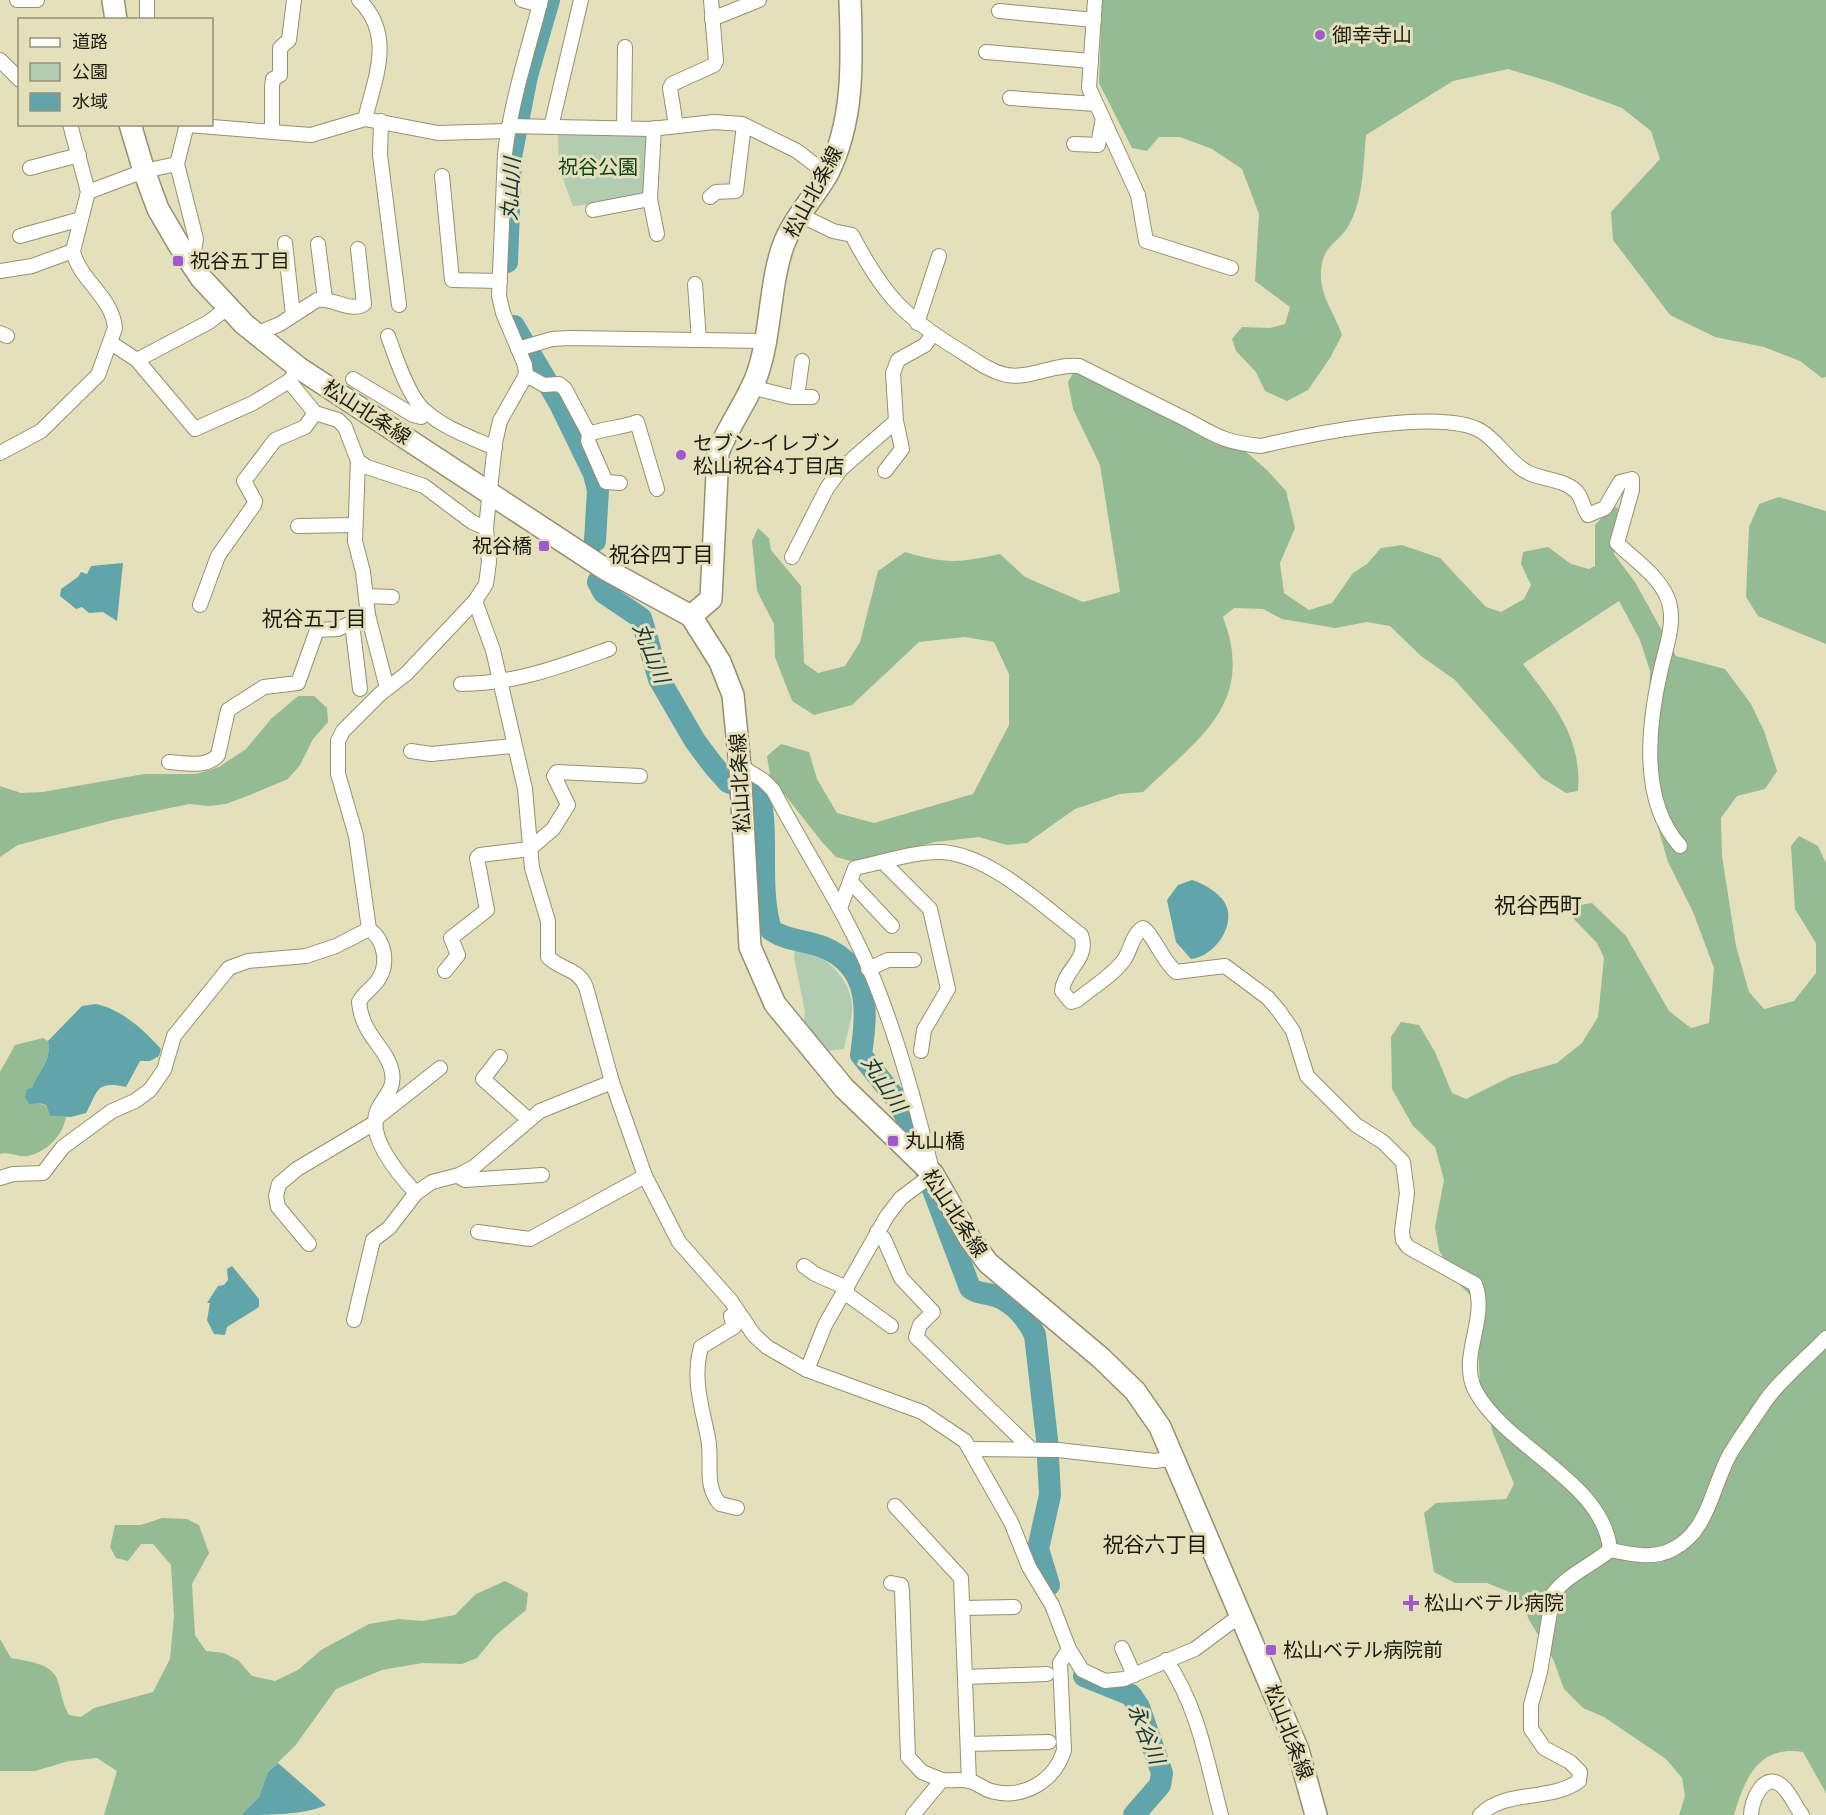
<svg xmlns="http://www.w3.org/2000/svg" width="1826" height="1815" viewBox="0 0 1826 1815" font-family="Karla,'Noto Sans JP',sans-serif">
<style>
.green{fill:#b2ccb1}
.forest{fill:#95bb94}
.water{fill:#61a4aa}
.lines{fill:none;stroke-linecap:round;stroke-linejoin:round}
.river{stroke:#61a4aa;stroke-width:22}
.minor-casing{stroke:#96906f;stroke-width:16}
.primary-casing{stroke:#96906f;stroke-width:24}
.minor{stroke:#fff;stroke-width:14}
.primary{stroke:#fff;stroke-width:21}
.poi-dot{fill:#9e5ace;stroke:#e5e0bc;stroke-width:2}
.labels{text-anchor:middle;stroke-width:6;stroke-linejoin:round;paint-order:stroke}
.poi-label{font-size:20px;fill:#1d1b0e;stroke:#e5e0bc;text-anchor:start}
.park-label{font-size:20px;fill:#0d4512;stroke:#e5e0bc}
.street-label{font-size:20px;fill:#1d1b0e;stroke:#e5e0bc}
.water-label{font-size:21px;font-style:italic;fill:#16383b;stroke:#e5e0bc}
.neighbourhood-label{font-size:21px;fill:#1d1b0e;stroke:#e5e0bc}
.quarter-label{font-size:22px;fill:#1d1b0e;stroke:#e5e0bc}
</style>
<rect width="100%" height="100%" fill="#e5e0bc"/>
<!-- green -->
<g class="green">
<path d="M558 129 650 131 647 198 573 206 559 168Z"/>
<path d="M797 942C824 958 854 977 852 1012 851 1024 846 1037 844 1049L827 1051 804 1020 805 1012 794 957Z"/>
</g>
<!-- forest -->
<g class="forest">
<path d="M1102 0H1826V377L1822 378 1800 361 1764 347 1715 337 1670 315 1613 240 1611 212 1660 159 1651 131 1622 108 1554 83 1508 69 1453 81 1366 135C1363 164 1364 198 1349 225 1338 245 1321 244 1321 275 1321 298 1335 314 1342 335L1330 358 1308 390 1287 401 1265 391 1256 372 1236 351 1232 339 1242 327 1270 328 1285 324 1290 307 1255 281 1259 214 1242 169 1212 149 1180 137H1159L1147 151 1132 148 1099 83Z"/>
<path d="M1073 373 1100 374 1231 439 1267 470 1286 491 1295 528 1280 563 1284 593 1309 610 1332 603 1353 573 1367 564 1381 548 1402 545 1440 558 1486 607 1501 612 1524 599 1531 585 1521 564 1523 552 1548 547 1571 564 1589 569 1595 566V525L1613 506 1618 508 1614 554 1635 582 1676 656 1725 669 1751 704 1764 731 1777 771 1765 789 1737 796 1721 818 1722 856 1736 946 1749 992 1764 1009 1794 1001 1816 973V943L1795 909 1791 846 1799 836 1818 846 1826 863V1793L1803 1752C1758 1745 1745 1778 1734 1815H1679L1685 1796 1682 1778 1666 1759 1604 1717 1583 1708 1564 1689 1553 1659 1529 1620 1522 1602 1512 1593 1487 1583H1455L1434 1572 1424 1513 1436 1503 1506 1499 1514 1484 1493 1433 1480 1384 1478 1351 1484 1324 1470 1295 1457 1282 1439 1250 1435 1227 1444 1180 1435 1147 1413 1126 1392 1089 1391 1037 1401 1022 1419 1025 1435 1052 1452 1093 1466 1099 1512 1076 1557 1063 1582 1043 1598 1017 1604 958 1597 943 1573 918 1574 906 1592 903 1626 936 1669 1011 1691 1028 1709 1023 1714 968 1693 912 1668 862 1657 824 1655 758 1649 715 1650 671 1640 640 1619 601 1523 664C1554 706 1582 736 1578 791L1566 793 1542 778 1455 680 1421 656 1390 626 1367 622 1335 628 1282 619 1263 609 1234 608 1223 617C1256 704 1199 738 1143 792L1120 794 1075 809 1027 843 1007 845 979 837 935 842 854 862 836 857 822 842 770 776 767 756 781 744 809 752 817 779 837 813 874 823 973 794 1009 725V674L994 642 965 637 919 642 852 705 814 715 792 701 775 657 774 624 757 591 752 541 758 528 769 538 771 550 801 586 804 663 818 673 845 666 860 642 878 571 905 552C945 564 959 563 1000 554L1025 577 1083 602 1120 592 1100 465 1073 409 1068 382Z"/>
<path d="M1779 497 1826 511V644L1758 616 1746 597 1749 527 1759 504Z"/>
<path d="M298 696H314L327 708 328 722 313 739 300 765 288 779 245 797 226 804 209 806 189 804 113 820 18 845 0 857V786L21 793 43 792 144 774H196L219 767 246 749 271 719Z"/>
<path d="M43 1038 48 1041C52 1062 38 1070 32 1088L39 1103 46 1106 50 1116 66 1117C63 1135 47 1152 28 1156 19 1158 10 1151 0 1154V1072L15 1045Z"/>
<path d="M162 1518 187 1519 199 1525 209 1553 192 1584 195 1635 206 1651 224 1653 238 1660 252 1676 275 1681 298 1670 321 1650 369 1624 399 1619 422 1621 455 1615 476 1594 505 1581 528 1593 526 1610 495 1636 477 1658 462 1664 422 1663 382 1670 336 1689 295 1746 268 1772 259 1797 241 1815H104L117 1771 97 1758 69 1761 35 1771H0V1639L11 1658C25 1661 52 1663 57 1679 62 1692 61 1701 69 1715L81 1717 94 1708 153 1692 170 1659 174 1616 171 1565 153 1544H141L128 1561 116 1558 110 1547 115 1525H141Z"/>
</g>
<!-- water -->
<g class="water">
<path d="M123 563 117 621 103 612 89 613 82 607 76 609 60 596 61 589 78 577 81 572 87 574 91 566Z"/>
<path d="M1192 880C1203 883 1221 894 1226 905 1236 927 1213 957 1191 959L1176 942 1167 900 1178 885Z"/>
<path d="M96 1004C121 1009 144 1030 161 1049L159 1056 150 1061H140L126 1087C95 1080 98 1092 86 1113L71 1117 50 1116 46 1105 39 1103 29 1104 25 1097 27 1089 32 1088C38 1070 52 1062 48 1041L82 1006Z"/>
<path d="M232 1266 259 1299V1307L227 1327 225 1335 214 1334 207 1320 210 1303H207L218 1286 224 1285 228 1280 227 1269Z"/>
<path d="M278 1763 326 1805C306 1815 266 1815 241 1815L259 1797 268 1772Z"/>
</g>
<g class="lines">
<!-- river -->
<g class="river">
<path d="M507 262 511 157 527 76 549 0"/>
<path d="M514 326 560 404 594 474 598 490 595 541"/>
<path d="M598 582 604 593 641 618 659 679 695 741 713 765 728 782 760 796C769 840 758 888 771 930 787 941 805 940 823 947 872 967 867 1012 861 1055L897 1100 905 1115 970 1288C979 1295 988 1292 998 1297 1014 1303 1028 1320 1035 1335L1047 1439 1050 1495 1038 1549 1049 1585"/>
<path d="M1084 1676 1131 1695 1139 1707 1162 1773 1160 1785 1134 1815"/>
</g>
<!-- minor casing -->
<g class="minor-casing">
<g id="minor">
<path d="M17 0H37"/>
<path d="M147 0V20"/>
<path d="M359 0C395 35 375 78 365 119"/>
<path d="M522 0 540 5"/>
<path d="M541 0C528 51 511 101 505 154L499 296 503 313 525 365 526 375 500 421 495 443 486 528 489 562 486 584 475 601 406 674 380 694 343 731 338 741V774L356 836 369 929C385 940 389 964 378 980 372 989 364 992 359 1002 362 1036 387 1047 392 1072 395 1089 385 1095 378 1109 365 1136 400 1176 416 1193L432 1182 459 1175 474 1167 540 1111 612 1082"/>
<path d="M1095 0 1089 88 1138 195 1146 241 1231 268"/>
<path d="M999 11 1094 20"/>
<path d="M712 19 759 0"/>
<path d="M986 52 1091 61"/>
<path d="M0 60 20 80"/>
<path d="M1010 98 1096 104"/>
<path d="M381 121 380 155 399 305"/>
<path d="M187 124 177 164 196 239 194 251 188 260"/>
<path d="M187 125 311 135 365 119 438 133 507 131"/>
<path d="M509 126 651 129 714 122 742 124 797 151 827 174"/>
<path d="M676 126 670 88 672 84 714 65 716 61 711 0"/>
<path d="M551 127 581 0"/>
<path d="M624 128 625 47"/>
<path d="M654 128 650 199 657 234"/>
<path d="M272 130V86L273 79 280 75V48L289 40 294 0"/>
<path d="M1074 144 1098 145 1103 118"/>
<path d="M30 168 79 155"/>
<path d="M442 176 452 280 500 281"/>
<path d="M88 192 144 171 177 164"/>
<path d="M710 197 716 192 736 191 744 125"/>
<path d="M593 210 650 199"/>
<path d="M800 215 833 231 852 235C884 296 903 316 962 352 976 361 991 372 1007 375 1032 379 1055 363 1079 366 1111 382 1143 398 1175 414 1211 431 1217 442 1261 446 1307 435 1440 407 1481 431 1499 442 1511 465 1529 473 1544 480 1563 479 1576 491 1582 497 1583 508 1588 515L1605 508 1620 482 1632 479V490L1617 543C1633 559 1658 575 1667 597 1677 619 1666 647 1661 669 1648 725 1639 800 1680 846"/>
<path d="M20 236 81 219"/>
<path d="M285 243 293 315"/>
<path d="M318 244 325 299"/>
<path d="M0 271 32 266 73 251"/>
<path d="M695 284 699 340"/>
<path d="M917 323 939 256"/>
<path d="M0 333 7 336"/>
<path d="M256 334 280 324 317 300C333 297 350 313 364 304L358 249"/>
<path d="M388 336C395 356 409 398 425 411 444 428 472 438 495 448"/>
<path d="M111 343 137 360 195 429 253 403 289 381"/>
<path d="M518 349 552 339 570 338 766 341"/>
<path d="M137 360 209 322 227 308"/>
<path d="M299 368 289 381 315 413 338 420 345 427 358 461 367 467 424 486 472 522 486 528"/>
<path d="M526 375 544 385 559 384 565 389 589 434 588 441 606 482 620 483"/>
<path d="M353 379 413 415 421 417 426 412"/>
<path d="M751 387 791 397H812"/>
<path d="M797 397 802 361"/>
<path d="M589 434C605 428 621 428 637 422L657 489"/>
<path d="M0 453 41 431 98 375 115 328C112 296 79 280 73 251L88 192 70 124"/>
<path d="M358 461 355 541 363 572 368 615 387 688"/>
<path d="M885 471 902 449 896 421"/>
<path d="M298 526 355 525"/>
<path d="M792 557 827 488 841 469 896 421 893 373 898 360 925 345 933 334"/>
<path d="M367 596 392 597"/>
<path d="M475 601 493 650 525 789 532 868 548 921V957C561 970 578 968 586 987L612 1082 645 1176 679 1242 731 1301 754 1335 767 1347 807 1370 922 1412 965 1441 1011 1522 1029 1567 1052 1605 1069 1649 1082 1670 1105 1681 1124 1679 1195 1649 1242 1614"/>
<path d="M200 605 218 556 254 505 255 501 244 481 275 440 305 427 315 413"/>
<path d="M352 623 360 689"/>
<path d="M461 684C514 684 559 667 609 649"/>
<path d="M411 751 431 754 513 746"/>
<path d="M169 762C185 763 207 768 218 755L228 710 264 687 298 683 317 630 338 629 368 615"/>
<path d="M740 766 763 780 773 790C807 855 849 916 876 985 900 1046 917 1110 933 1174L901 1198 887 1216 825 1325 807 1370"/>
<path d="M529 846H533L553 829 568 805 554 776 557 772 640 776"/>
<path d="M883 862 930 909 948 989 924 1030 921 1051"/>
<path d="M850 881 892 926"/>
<path d="M840 908 855 868C880 863 916 851 941 852 989 854 1043 906 1081 935 1090 959 1064 969 1062 991L1071 1002 1077 1000C1093 987 1112 976 1124 960 1131 950 1132 934 1143 928 1152 933 1163 961 1176 972L1225 966 1268 998 1279 1011 1293 1031 1307 1076 1356 1125 1383 1142 1403 1162 1407 1193 1402 1231 1403 1240 1408 1247 1475 1284C1489 1320 1457 1357 1476 1392 1508 1449 1604 1482 1610 1550"/>
<path d="M868 969 888 960H914"/>
<path d="M445 971 458 955 451 938 487 910 477 858 480 855 530 849"/>
<path d="M500 1057 483 1079 529 1120"/>
<path d="M378 1117 440 1068"/>
<path d="M458 1176 465 1180 542 1175"/>
<path d="M0 1178 13 1174 43 1173 63 1147 112 1111 135 1101 150 1090 164 1070 174 1036 229 968 248 961 306 956 336 946 369 929"/>
<path d="M478 1232 530 1239 645 1176"/>
<path d="M877 1232 884 1239 901 1278 933 1312 920 1325 916 1337 1030 1448"/>
<path d="M309 1244 278 1207 276 1196 279 1184 297 1169 376 1122"/>
<path d="M804 1266 815 1274 847 1288"/>
<path d="M844 1292 891 1326"/>
<path d="M354 1320 373 1240 389 1228 416 1193"/>
<path d="M971 1449 1058 1450 1155 1461 1176 1458"/>
<path d="M895 1506 961 1578 969 1781"/>
<path d="M737 1508 720 1504C703 1485 713 1461 708 1438 702 1407 692 1379 701 1347L734 1327 731 1316 738 1312"/>
<path d="M891 1583 901 1585 902 1590 908 1757 922 1772 942 1780"/>
<path d="M963 1608 1014 1607"/>
<path d="M1122 1648 1134 1675"/>
<path d="M1166 1660C1198 1706 1207 1762 1221 1815"/>
<path d="M965 1677 1047 1674"/>
<path d="M968 1744 1049 1742"/>
<path d="M913 1815 942 1780C950 1781 962 1779 970 1781 977 1783 984 1789 991 1791 1023 1800 1055 1781 1064 1750L1060 1663 1069 1649"/>
<path d="M1480 1815C1505 1789 1550 1802 1579 1781L1580 1772 1570 1762 1544 1748 1531 1729V1705L1540 1672 1553 1594C1567 1575 1592 1565 1610 1550 1630 1554 1653 1560 1673 1549 1709 1531 1712 1486 1730 1454 1741 1436 1754 1418 1766 1400 1782 1378 1807 1358 1826 1338"/>
<path d="M1751 1815C1751 1801 1764 1770 1782 1786 1791 1794 1795 1806 1802 1815"/>
</g>
</g>
<!-- primary casing -->
<g class="primary-casing">
<g id="primary">
<path d="M113 0 116 20"/>
<path d="M130 124 144 171 158 209 179 245 201 278 244 324 299 368 605 569 691 616 720 662 733 695 740 767 750 947 775 1004 844 1088 933 1174 970 1239 988 1263 1101 1358 1135 1391 1160 1427 1298 1750 1316 1815"/>
<path d="M691 616 711 599 718 453C728 426 747 402 757 375 772 333 769 280 785 241 795 217 814 197 827 175 855 120 852 59 850 0"/>
</g>
</g>
<!-- minor -->
<use href="#minor" class="minor"/>
<!-- primary -->
<use href="#primary" class="primary"/>
</g>
<!-- markers -->
<g class="poi-dot">
<circle cx="1320" cy="35" r="6"/>
<rect x="172" y="255" width="12" height="12" rx="3"/>
<circle cx="681" cy="455" r="6"/>
<rect x="538" y="540" width="12" height="12" rx="3"/>
<rect x="887" y="1135" width="12" height="12" rx="3"/>
<path d="M1408 1594h6v6h6v6h-6v6h-6v-6h-6v-6h6z"/>
<rect x="1265" y="1644" width="12" height="12" rx="3"/>
</g>
<g class="labels">
<!-- poi labels -->
<g class="poi-label">
<text x="1332" y="42">御幸寺山</text>
<text x="190" y="268">祝谷五丁目</text>
<text x="693" y="450">セブン-イレブン<tspan x="693" dy="23">松山祝谷4丁目店</tspan></text>
<text x="532" y="553" text-anchor="end">祝谷橋</text>
<text x="905" y="1148">丸山橋</text>
<text x="1424" y="1610">松山ベテル病院</text>
<text x="1283" y="1657">松山ベテル病院前</text>
</g>
<!-- park labels -->
<g class="park-label">
<text x="598" y="174">祝谷公園</text>
</g>
<!-- street labels -->
<g class="street-label">
<text transform="translate(813 192) rotate(-62)" y="7">松山北条線</text>
<text transform="translate(367 412) rotate(33)" y="7">松山北条線</text>
<text transform="translate(740 783) rotate(-93)" y="7">松山北条線</text>
<text transform="translate(955 1213) rotate(57)" y="7">松山北条線</text>
<text transform="translate(1289 1732) rotate(69)" y="7">松山北条線</text>
</g>
<!-- water labels -->
<g class="water-label">
<text transform="translate(511 189) rotate(-87)" y="7">丸山川</text>
<text transform="translate(651 653) rotate(68)" y="7">丸山川</text>
<text transform="translate(884 1084) rotate(57)" y="7">丸山川</text>
<text transform="translate(1146 1734) rotate(68)" y="7">永谷川</text>
</g>
<!-- neighbourhood labels -->
<g class="neighbourhood-label">
<text x="661" y="562">祝谷四丁目</text>
<text x="314" y="626">祝谷五丁目</text>
<text x="1155" y="1552">祝谷六丁目</text>
</g>
<!-- quarter labels -->
<g class="quarter-label">
<text x="1538" y="913">祝谷西町</text>
</g>
</g>
<!-- legend -->
<rect x="18" y="18" width="195" height="108" fill="#e5e0bc" stroke="#959176" stroke-width="1.5"/>
<rect x="30" y="38" width="30" height="9" fill="#ffffff" stroke="#959176" stroke-width="1.5"/>
<text x="72" y="48" font-size="18" fill="#1d1b0e">道路</text>
<rect x="30" y="63" width="30" height="18" fill="#b2ccb1" stroke="#959176" stroke-width="1.5"/>
<text x="72" y="78" font-size="18" fill="#1d1b0e">公園</text>
<rect x="30" y="93" width="30" height="18" fill="#61a4aa" stroke="#959176" stroke-width="1.5"/>
<text x="72" y="108" font-size="18" fill="#1d1b0e">水域</text>
</svg>
